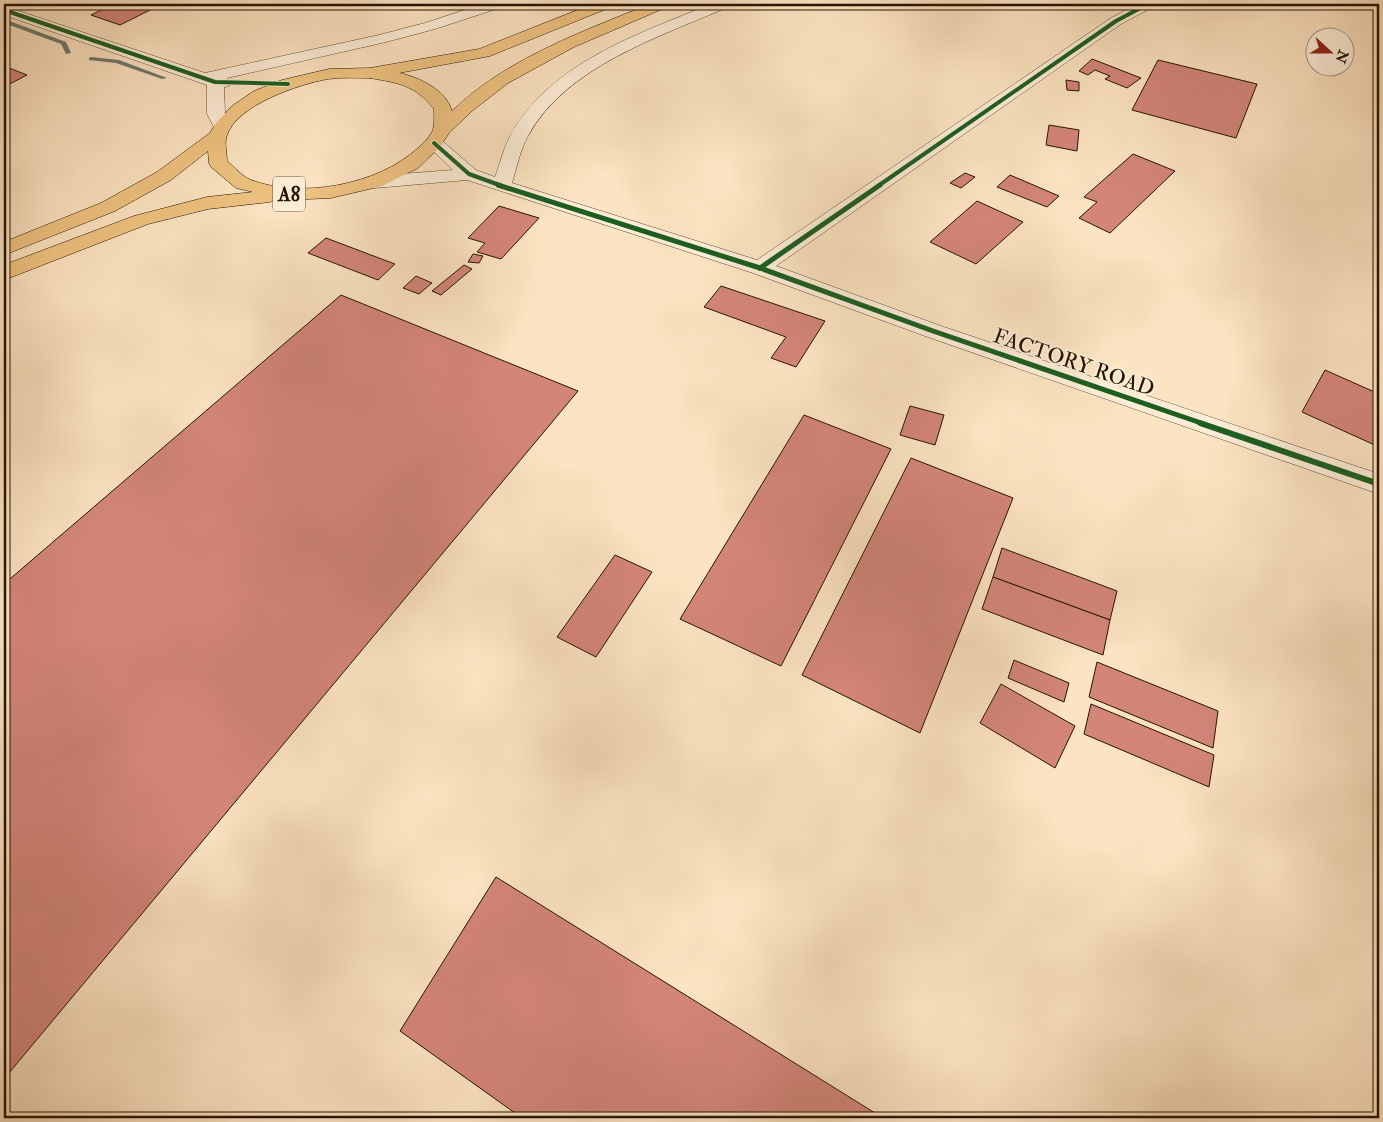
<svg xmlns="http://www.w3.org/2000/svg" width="1383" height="1122" viewBox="0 0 1383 1122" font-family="'IM FELL Double Pica',serif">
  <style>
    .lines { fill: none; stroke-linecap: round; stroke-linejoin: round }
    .stream { fill: #6f796e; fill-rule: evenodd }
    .building { fill: #d3857a; stroke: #261400 }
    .minor-casing { stroke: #5c4830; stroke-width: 1 }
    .highway-casing { stroke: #261400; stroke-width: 1 }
    .minor { fill: #fdedd7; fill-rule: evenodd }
    .highway { fill: #eec280; fill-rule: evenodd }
    .cycleway-far2-casing { stroke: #fdedd7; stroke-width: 5.5 }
    .cycleway-far1-casing { stroke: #fdedd7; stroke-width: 8 }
    .cycleway-casing { stroke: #fdedd7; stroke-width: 9 }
    .cycleway-far2 { stroke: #1b5e20; stroke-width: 4 }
    .cycleway-far1 { stroke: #1b5e20; stroke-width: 5 }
    .cycleway { stroke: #1b5e20; stroke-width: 6 }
    .labels { text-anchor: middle; stroke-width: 4; stroke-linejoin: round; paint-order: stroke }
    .shield { fill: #fdedd7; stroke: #665540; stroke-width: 1 }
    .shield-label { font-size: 20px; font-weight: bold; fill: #261400 }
    .street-label { font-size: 21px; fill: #261400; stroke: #fdedd7 }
  </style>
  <rect width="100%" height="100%" fill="#fce3c1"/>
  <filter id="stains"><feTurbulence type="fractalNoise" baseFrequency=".004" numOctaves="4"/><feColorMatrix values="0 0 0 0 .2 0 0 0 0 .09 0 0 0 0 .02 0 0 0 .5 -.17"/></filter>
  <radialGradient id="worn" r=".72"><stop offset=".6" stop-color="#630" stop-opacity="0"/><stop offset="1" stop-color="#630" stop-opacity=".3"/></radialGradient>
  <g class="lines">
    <!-- stream -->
    <g class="stream">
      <polygon points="4,19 66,42 71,53 66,54 61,44 4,23"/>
      <polygon points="91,57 119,60 167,78 162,79 116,63 89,60 89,58"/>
    </g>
  </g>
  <!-- building -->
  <g class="building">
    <polygon points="113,4 162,4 120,25 91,15"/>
    <polygon points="1092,59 1141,78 1127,88 1105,79 1110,76 1095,70 1088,75 1079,71"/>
    <polygon points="1158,60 1257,84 1236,138 1132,110"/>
    <polygon points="4,66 27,75 4,87"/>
    <polygon points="1066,80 1079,82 1079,91 1067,90"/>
    <polygon points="1049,125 1079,130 1077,151 1046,145"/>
    <polygon points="1133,154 1175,171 1110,233 1079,218 1097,202 1084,197"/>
    <polygon points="965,173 975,177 961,188 950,183"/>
    <polygon points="1010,175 1059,196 1047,207 997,187"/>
    <polygon points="977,201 1023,222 976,264 930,242"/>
    <polygon points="499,206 539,218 501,259 477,252 485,243 468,238"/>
    <polygon points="326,238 395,264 378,280 308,253"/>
    <polygon points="473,254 483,256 479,263 468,262"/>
    <polygon points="464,265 472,269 441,295 432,291"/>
    <polygon points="416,276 432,283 419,294 403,288"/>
    <polygon points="721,286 825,321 796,367 771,358 786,337 704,307"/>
    <polygon points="341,295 578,391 4,1079 4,584"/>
    <polygon points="1325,370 1379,394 1379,447 1302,412"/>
    <polygon points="910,406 944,415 935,445 900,435"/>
    <polygon points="804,415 891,449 781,666 680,619"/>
    <polygon points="911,458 1013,498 920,733 802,675"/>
    <polygon points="1002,548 1117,591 1110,620 993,577"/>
    <polygon points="615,555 652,572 596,657 557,637"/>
    <polygon points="993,577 1110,620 1103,655 982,609"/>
    <polygon points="1014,660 1069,683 1064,702 1008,678"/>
    <polygon points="1097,662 1218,711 1213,748 1089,697"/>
    <polygon points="1001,684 1075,726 1055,768 980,723"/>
    <polygon points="1091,704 1214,755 1209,787 1084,734"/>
    <polygon points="496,877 883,1118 522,1118 400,1031"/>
  </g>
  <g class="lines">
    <!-- minor casing -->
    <g class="minor-casing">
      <g id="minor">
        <polygon points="483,4 504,4 502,7 435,29 386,42 227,78 231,82 229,86 224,87 225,114 231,127 228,131 222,132 216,131 207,114 207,85 4,15 4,6 205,73 379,35 425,23"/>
        <path d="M 711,4 L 730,4 L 728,7 C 660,37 566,66 528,136 C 520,150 517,167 512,183 L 757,260 L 1111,18 L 1137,4 L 1155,4 L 1153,7 L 1121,24 L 776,266 L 941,326 L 1379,474 L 1379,494 L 925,336 L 753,273 L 467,180 L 375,188 L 368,186 L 366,182 L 368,178 L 375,176 L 453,170 L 425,143 L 428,139 L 434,138 L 440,139 L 476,170 L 495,177 C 500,164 503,150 509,138 C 548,63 639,34 711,4 Z"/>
      </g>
    </g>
    <!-- highway casing -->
    <g class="highway-casing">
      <path id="highway" d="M 593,4 L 613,4 L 611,7 L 490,56 L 399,73 C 419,77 446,90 452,111 C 506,59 581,32 650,4 L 669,4 L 667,7 L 574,47 L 508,83 L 472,111 L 449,133 L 440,147 L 418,168 L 382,186 L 331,198 L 286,200 L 278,198 L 270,202 L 208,209 L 148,224 L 4,280 L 4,265 L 134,216 L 207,197 L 253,192 L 236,188 L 211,167 L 209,163 L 208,151 L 171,180 L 115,211 L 4,255 L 4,242 L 101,203 L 157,172 L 210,133 L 216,123 L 232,106 L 254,91 L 282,80 L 329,69 L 370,68 L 479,49 ZM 370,78 C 399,83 415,85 434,109 C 434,116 435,126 432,132 C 428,139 423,144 417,149 C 377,185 301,199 251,180 C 243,177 234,167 227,161 C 227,153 224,142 227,135 C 237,105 299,84 328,79 C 341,77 356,78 370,78 Z"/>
    </g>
    <!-- minor -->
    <use href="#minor" class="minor"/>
    <!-- highway -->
    <use href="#highway" class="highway"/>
    <!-- cycleway-far2 casing -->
    <g class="cycleway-far2-casing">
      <g id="cycleway-far2">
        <polyline points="4,10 215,82 288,84"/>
        <polyline points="434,143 469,174 502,186"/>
        <polyline points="878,186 1116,21 1148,4"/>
      </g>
    </g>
    <!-- cycleway-far1 casing -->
    <g class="cycleway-far1-casing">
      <g id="cycleway-far1">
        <polyline points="498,185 760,268 933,331 1204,424"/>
        <polyline points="760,268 880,185"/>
      </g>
    </g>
    <!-- cycleway casing -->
    <g class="cycleway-casing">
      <polyline id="cycleway" points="1200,423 1379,484"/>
    </g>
    <!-- cycleway-far2 -->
    <use href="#cycleway-far2" class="cycleway-far2"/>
    <!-- cycleway-far1 -->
    <use href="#cycleway-far1" class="cycleway-far1"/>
    <!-- cycleway -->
    <use href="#cycleway" class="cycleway"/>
  </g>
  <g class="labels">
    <!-- shield labels -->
    <rect class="shield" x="273" y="176.5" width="32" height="35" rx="4"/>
    <g class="shield-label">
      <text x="289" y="201">A8</text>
    </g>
    <!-- street labels -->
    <g class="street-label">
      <text transform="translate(1074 362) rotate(19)" y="7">FACTORY ROAD</text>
    </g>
  </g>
  <!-- margin -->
  <rect width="1383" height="1122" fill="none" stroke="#fce3c1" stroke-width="20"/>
  <rect x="5" y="5" width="1373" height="1112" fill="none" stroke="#261400" stroke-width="2.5"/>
  <rect x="10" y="10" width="1363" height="1102" fill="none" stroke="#261400"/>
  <!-- north arrow -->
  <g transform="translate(1330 52) rotate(111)"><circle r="24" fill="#fdedd7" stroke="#a79681"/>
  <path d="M0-4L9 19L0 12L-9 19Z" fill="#8f2418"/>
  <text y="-8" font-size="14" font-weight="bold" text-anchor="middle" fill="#261400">N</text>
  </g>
  <rect width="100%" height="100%" filter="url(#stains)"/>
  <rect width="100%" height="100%" fill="url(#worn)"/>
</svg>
